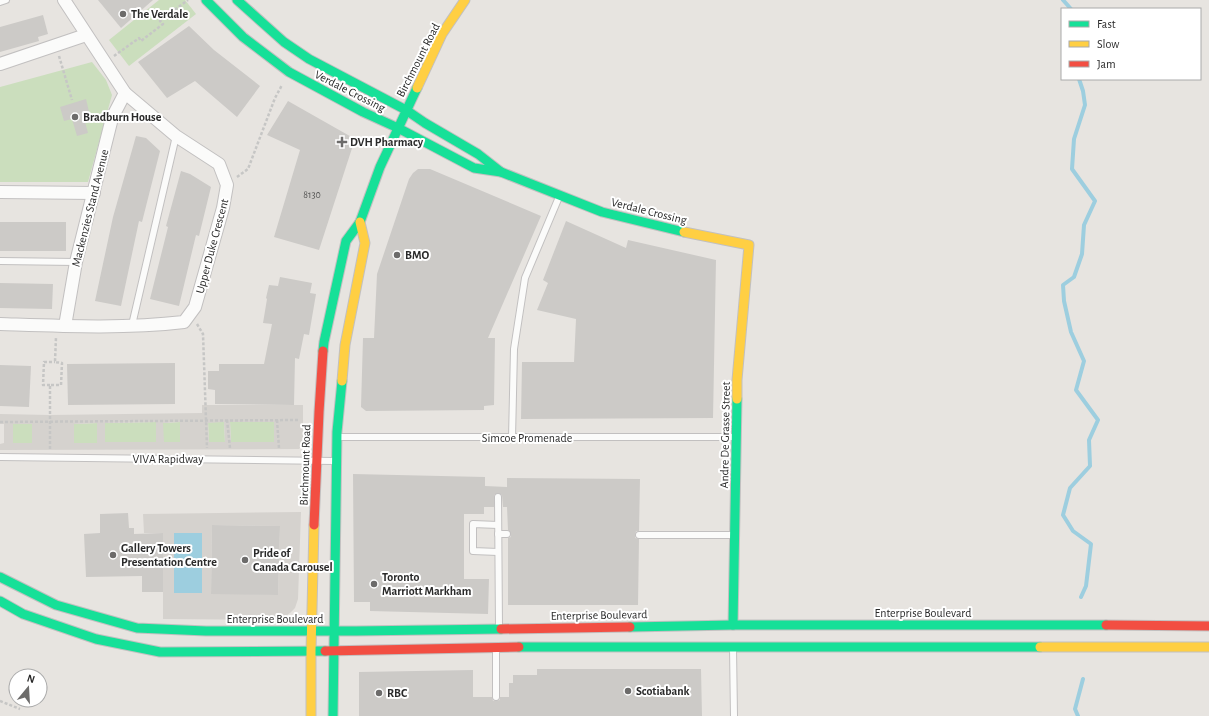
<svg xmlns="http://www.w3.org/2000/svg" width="1209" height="716" viewBox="0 0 1209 716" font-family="'Alegreya Sans',sans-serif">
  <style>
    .green { fill: #cbdebd }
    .plaza { fill: #d5d2ce; fill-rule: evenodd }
    .water { fill: #9dcedf }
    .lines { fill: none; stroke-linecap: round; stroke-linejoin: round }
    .stream { stroke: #9dcedf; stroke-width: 4 }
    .building { fill: #cccac7 }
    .lane-casing { stroke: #c2c0c0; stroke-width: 8 }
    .street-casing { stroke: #c2c0c0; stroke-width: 14 }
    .fast-casing { stroke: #c2c0c0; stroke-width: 11 }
    .slow-casing { stroke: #c2c0c0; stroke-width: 11 }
    .jam-casing { stroke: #c2c0c0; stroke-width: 11 }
    .path { stroke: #c6c6c5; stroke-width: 2.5; stroke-dasharray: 3 2; stroke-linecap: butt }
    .lane { stroke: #fbfbfa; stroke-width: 6 }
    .street { stroke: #fbfbfa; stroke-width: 12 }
    .fast { stroke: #16e098; stroke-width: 9 }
    .slow { stroke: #ffcf43; stroke-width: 9 }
    .jam { stroke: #f24e42; stroke-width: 9 }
    .poi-dot { fill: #6c6b6a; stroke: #fff; stroke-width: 1.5 }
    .labels { text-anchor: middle; stroke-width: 4; stroke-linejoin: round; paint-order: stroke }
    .number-label { font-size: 10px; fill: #545453 }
    .poi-label { font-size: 12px; font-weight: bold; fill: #2a2a2a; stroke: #fff; text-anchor: start }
    .street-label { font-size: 12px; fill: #2a2a2a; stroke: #fff }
  </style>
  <rect width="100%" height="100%" fill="#e7e4e0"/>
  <!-- green -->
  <g class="green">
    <polygon points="159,0 185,0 196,14 129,66 109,40"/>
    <polygon points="92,62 106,80 112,95 88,182 0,182 0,87"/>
    <polygon points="156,422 156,442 105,442 105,423"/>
    <polygon points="180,422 180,442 163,442 163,423"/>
    <polygon points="208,422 224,422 225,442 209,442"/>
    <polygon points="230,422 274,422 274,442 231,442"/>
    <polygon points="97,423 97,443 74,443 74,424"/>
    <rect x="13" y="424" width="19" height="19"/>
  </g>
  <!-- plaza -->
  <g class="plaza">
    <path d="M 202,405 L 303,405 L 303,445 L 299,449 L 0,450 L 0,444 L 4,443 L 4,424 L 0,424 L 0,414 L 50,415 L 202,413 ZM 156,422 L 156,442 L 105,442 L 105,423 ZM 180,422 L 180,442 L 164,442 L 163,423 ZM 224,422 L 225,442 L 209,442 L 208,423 ZM 230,422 L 274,422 L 274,442 L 231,442 ZM 97,423 L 97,443 L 74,443 L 74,424 ZM 13,424 L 32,424 L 32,443 L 13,443 Z"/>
    <path d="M 301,512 L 298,599 L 295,608 L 290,613 L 283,618 L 270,620 L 163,619 L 163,533 L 144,533 L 143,514 ZM 212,525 L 280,526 L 278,595 L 211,593 Z"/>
  </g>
  <!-- water -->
  <rect class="water" x="174" y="533" width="28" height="60"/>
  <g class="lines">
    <!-- stream -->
    <g class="stream">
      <polyline points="1063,0 1071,9"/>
      <polyline points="1079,79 1083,91 1085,105 1074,139 1072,169 1095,201 1084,225 1082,254 1074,277 1063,285 1064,301 1071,332 1084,361 1076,390 1098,420 1089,440 1090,466 1070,488 1063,515 1073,531 1091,544 1086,586 1081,597"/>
      <polyline points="1078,716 1075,709 1083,679"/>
    </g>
  </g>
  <!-- building -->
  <g class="building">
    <polygon points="98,0 153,0 121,28"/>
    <polygon points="43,15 48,34 38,37 39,41 0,52 0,27"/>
    <polygon points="189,26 214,50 260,86 237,117 195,81 167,98 138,62"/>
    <polygon points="86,99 90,116 84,118 88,133 77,136 72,119 64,121 60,107"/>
    <polygon points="288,101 355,139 319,250 274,237 300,150 267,135"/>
    <polygon points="136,136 146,138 160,151 142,222 139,221 121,306 95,301 113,217"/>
    <polygon points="418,169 430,169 541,216 488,338 495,338 494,405 484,406 484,410 366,411 361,407 363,338 374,338 377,274 409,179 413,173"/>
    <polygon points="181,171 190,174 211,187 199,236 196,235 179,306 150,299 168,227 166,226"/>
    <polygon points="566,221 626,248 628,240 716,260 713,418 521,419 522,362 574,362 576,319 537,310 548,283 543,280"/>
    <rect x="0" y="222" width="66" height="29"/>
    <polygon points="280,277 312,283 310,293 316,294 309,335 304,334 299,359 295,358 294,405 215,404 215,390 208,389 208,371 219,371 219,364 264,364 272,324 263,323 267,299 266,298 269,285 278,286"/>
    <polygon points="0,283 53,284 52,309 0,308"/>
    <polygon points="175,363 175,404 68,405 67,364"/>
    <polygon points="0,365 31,366 29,407 0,406"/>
    <polygon points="353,474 485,477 485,486 507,487 507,478 640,479 639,531 636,531 635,535 635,538 639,539 638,605 508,605 508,538 511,537 511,534 508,530 507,507 503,507 502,495 498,493 494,495 494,507 484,507 484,514 464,514 464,579 489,579 488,614 370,611 370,602 354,602"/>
    <polygon points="128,513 129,528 134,528 134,534 163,533 163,592 142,592 142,576 86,577 84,534 100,533 100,514"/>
    <polygon points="212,525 280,526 278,595 211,594"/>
    <polygon points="537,669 701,669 702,716 359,716 359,672 473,670 473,697 492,697 493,701 496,701 500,700 500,697 509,697 509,683 513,683 513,675 537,675"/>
  </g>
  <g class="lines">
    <!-- lane casing -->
    <g class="lane-casing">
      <g id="lane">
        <polyline points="0,2 6,0"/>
        <polyline points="0,261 76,262"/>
        <polyline points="132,325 176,136"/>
        <polyline points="338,437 735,437"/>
        <polyline points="512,438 514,349 525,278 559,197"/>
        <polyline points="0,457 334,461"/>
        <polyline points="498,497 499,627"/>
        <polyline points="498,525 473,524 473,551 498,552"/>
        <polyline points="498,534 507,534"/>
        <polyline points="639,535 733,535"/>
        <polyline points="733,648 734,716"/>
        <polyline points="496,697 496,649"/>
      </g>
    </g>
    <!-- street casing -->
    <g class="street-casing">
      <g id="street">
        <polyline points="0,64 86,35"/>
        <polyline points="0,192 94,193"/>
        <path d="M 0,324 C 61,326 123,329 184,322 L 195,307 L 223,208 L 227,185 L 219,164 L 176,136 L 125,93 L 64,0"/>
        <polyline points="65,326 76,262 112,118 125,93"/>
      </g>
    </g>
    <!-- fast casing -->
    <g class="fast-casing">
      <g id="fast">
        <polyline points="206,0 243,37 289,72 363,112 398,128 474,168 501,172 602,212 684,232"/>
        <polyline points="237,0 284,42 309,59 406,110 425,123 478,154 501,172"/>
        <polyline points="323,351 324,342 346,241 360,222 380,167 417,88"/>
        <polyline points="0,577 56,605 137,628 206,631 356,631 501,629"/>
        <polyline points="0,601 23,614 96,639 160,652 325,651"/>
        <polyline points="733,625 737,399"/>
        <polyline points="630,627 733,625 1106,625"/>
        <polyline points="519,647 1040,647"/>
        <polyline points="333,716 337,432 342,381"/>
      </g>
    </g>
    <!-- slow casing -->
    <g class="slow-casing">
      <g id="slow">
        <polyline points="417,88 442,34 465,0"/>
        <polyline points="684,232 749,245 737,380 737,399"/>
        <polyline points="342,381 345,345 365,243 360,222"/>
        <polyline points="1040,647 1209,647"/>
        <polyline points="311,716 311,651 314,525"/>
      </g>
    </g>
    <!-- jam casing -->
    <g class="jam-casing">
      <g id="jam">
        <polyline points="314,525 319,412 323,351"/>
        <polyline points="1106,625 1209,626"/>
        <polyline points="501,629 630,627"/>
        <polyline points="325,651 519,647"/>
      </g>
    </g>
    <!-- path -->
    <g class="path">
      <polyline points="59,56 72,100"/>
      <polyline points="114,56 139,38 141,41 163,24 160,21 188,0"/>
      <polyline points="237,177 248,169 275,98 282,85"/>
      <polyline points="197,324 203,334 207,448"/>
      <polyline points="50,385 43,385 44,362 55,362"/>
      <polyline points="227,420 230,448"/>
      <polyline points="277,420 279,448"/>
      <polyline points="0,422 299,420"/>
      <polyline points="50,449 50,385 61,385 62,363 55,362 56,337"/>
      <polyline points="0,701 20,709"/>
    </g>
    <!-- lane -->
    <use href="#lane" class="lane"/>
    <!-- street -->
    <use href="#street" class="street"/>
    <!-- fast -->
    <use href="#fast" class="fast"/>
    <!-- slow -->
    <use href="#slow" class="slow"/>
    <!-- jam -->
    <use href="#jam" class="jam"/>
  </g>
  <!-- markers -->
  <g class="poi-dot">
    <circle cx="123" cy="14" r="4"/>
    <circle cx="75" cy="117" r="4"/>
    <path d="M340 136h4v4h4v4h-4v4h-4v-4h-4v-4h4z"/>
    <circle cx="397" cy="255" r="4"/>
    <circle cx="113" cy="555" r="4"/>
    <circle cx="245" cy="560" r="4"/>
    <circle cx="374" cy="584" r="4"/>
    <circle cx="628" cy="691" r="4"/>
    <circle cx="379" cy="693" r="4"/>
  </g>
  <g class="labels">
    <!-- number labels -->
    <g class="number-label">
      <text x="312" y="198">8130</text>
    </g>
    <!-- poi labels -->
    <g class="poi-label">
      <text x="131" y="18">The Verdale</text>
      <text x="83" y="121">Bradburn House</text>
      <text x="350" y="146">DVH Pharmacy</text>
      <text x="405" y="259">BMO</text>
      <text x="121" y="552">Gallery Towers<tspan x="121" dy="14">Presentation Centre</tspan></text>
      <text x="253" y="557">Pride of<tspan x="253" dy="14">Canada Carousel</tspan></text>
      <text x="382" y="581">Toronto<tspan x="382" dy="14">Marriott Markham</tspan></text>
      <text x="636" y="695">Scotiabank</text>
      <text x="387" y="697">RBC</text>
    </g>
    <!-- street labels -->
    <g class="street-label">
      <text transform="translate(418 60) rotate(-63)" y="4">Birchmount Road</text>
      <text transform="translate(350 91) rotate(27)" y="4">Verdale Crossing</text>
      <text transform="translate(90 208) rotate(-76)" y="4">Mackenzies Stand Avenue</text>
      <text transform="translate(649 211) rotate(14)" y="4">Verdale Crossing</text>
      <text transform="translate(212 246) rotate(-75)" y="4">Upper Duke Crescent</text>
      <text transform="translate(725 435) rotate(-89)" y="4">Andre De Grasse Street</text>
      <text x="527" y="442">Simcoe Promenade</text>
      <text x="168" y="463">VIVA Rapidway</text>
      <text transform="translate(305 465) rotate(-88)" y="4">Birchmount Road</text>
      <text x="923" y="617">Enterprise Boulevard</text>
      <text transform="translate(599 615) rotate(-1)" y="4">Enterprise Boulevard</text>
      <text x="275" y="623">Enterprise Boulevard</text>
    </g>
  </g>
  <!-- legend -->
  <rect x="1061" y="8" width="140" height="72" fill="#ffffff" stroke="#aaaaaa"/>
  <rect x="1069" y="21" width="20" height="6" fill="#16e098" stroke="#aaaaaa"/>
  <text x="1097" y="28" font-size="12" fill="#2a2a2a">Fast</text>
  <rect x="1069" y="41" width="20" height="6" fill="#ffcf43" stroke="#aaaaaa"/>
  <text x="1097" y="48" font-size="12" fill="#2a2a2a">Slow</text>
  <rect x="1069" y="61" width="20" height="6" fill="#f24e42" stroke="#aaaaaa"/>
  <text x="1097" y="68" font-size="12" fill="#2a2a2a">Jam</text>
  <!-- north arrow -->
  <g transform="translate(28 688) rotate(18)"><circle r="19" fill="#ffffff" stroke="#aaaaaa"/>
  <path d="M0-3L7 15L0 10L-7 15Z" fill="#6c6b6a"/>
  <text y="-6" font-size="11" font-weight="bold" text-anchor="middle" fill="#2a2a2a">N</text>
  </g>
</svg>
